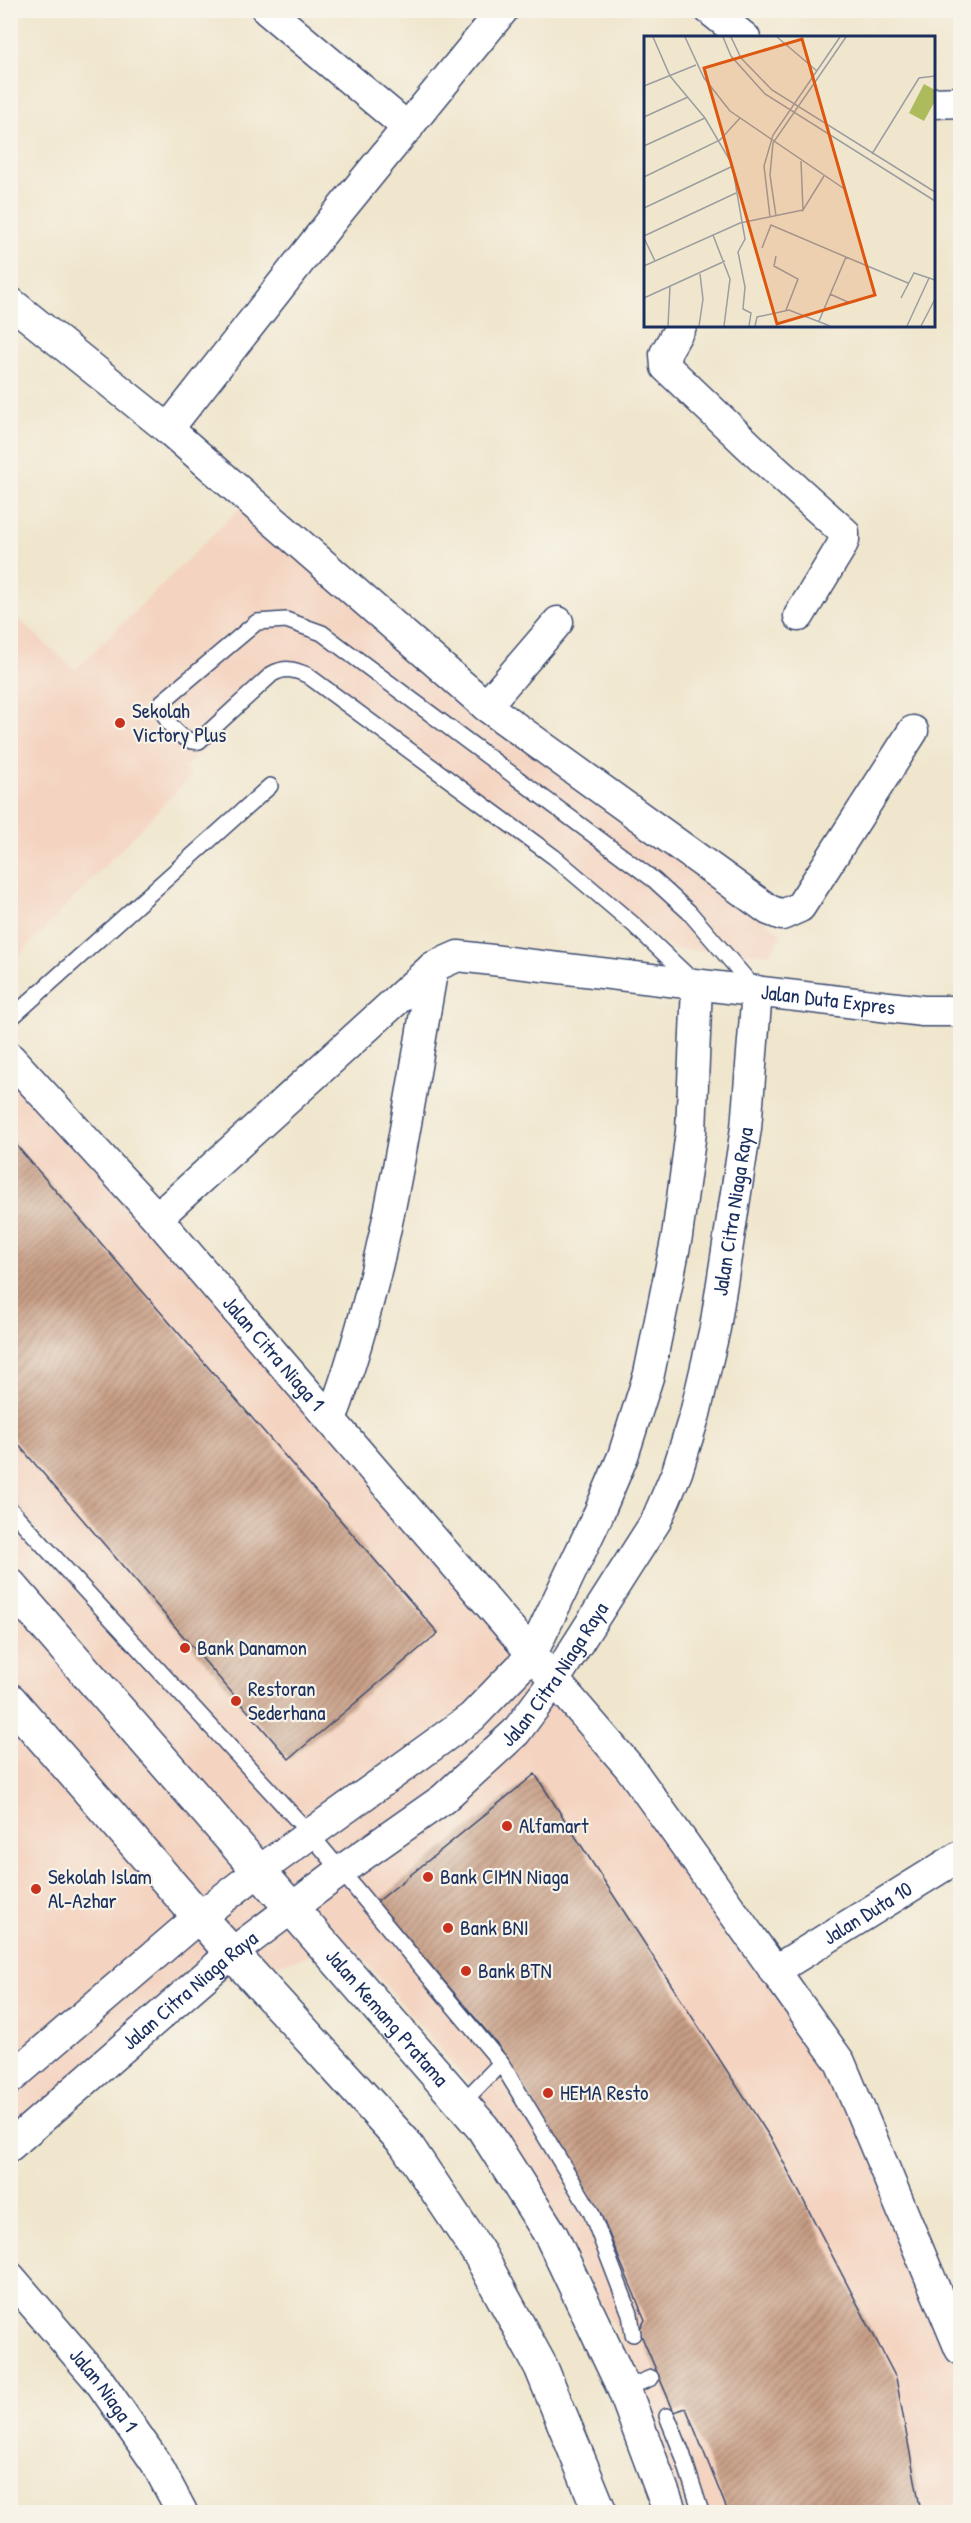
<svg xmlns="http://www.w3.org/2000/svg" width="971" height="2523" viewBox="0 0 971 2523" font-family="'Patrick Hand',sans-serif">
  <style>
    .built { fill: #f4d3c0 }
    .building { fill: url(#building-hatch) }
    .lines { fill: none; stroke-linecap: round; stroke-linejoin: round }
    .service-casing { stroke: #3b4a6f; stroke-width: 18 }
    .minor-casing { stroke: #3b4a6f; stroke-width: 33 }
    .tertiary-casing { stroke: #3b4a6f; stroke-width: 36 }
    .service { stroke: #fff; stroke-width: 15 }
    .minor { stroke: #fff; stroke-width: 30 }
    .tertiary { stroke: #fff; stroke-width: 33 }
    .poi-dot { fill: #c8321e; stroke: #f7f3e8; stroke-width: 2 }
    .labels { text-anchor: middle; stroke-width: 4.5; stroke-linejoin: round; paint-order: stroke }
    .poi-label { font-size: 21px; fill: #1b2f5e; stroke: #f7f3e8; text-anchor: start }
    .street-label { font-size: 21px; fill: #1b2f5e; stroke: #f7f3e8 }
    .inset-road { fill: none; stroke: #9b9da1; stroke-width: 1.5 }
    .view { fill: #de5710; fill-opacity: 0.15; stroke: #de5710; stroke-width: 3 }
    .inset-edge { fill: none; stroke: #1b2f5e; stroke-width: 3 }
  </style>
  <defs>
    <pattern id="building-hatch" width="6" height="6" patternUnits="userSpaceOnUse" patternTransform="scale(1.5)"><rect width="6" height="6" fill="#c79d84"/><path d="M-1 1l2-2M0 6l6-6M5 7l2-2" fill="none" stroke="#a1806f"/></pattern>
  </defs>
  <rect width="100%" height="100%" fill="#f7f3e8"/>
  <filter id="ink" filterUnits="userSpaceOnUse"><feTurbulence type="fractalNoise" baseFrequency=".0167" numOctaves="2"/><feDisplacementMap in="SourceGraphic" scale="12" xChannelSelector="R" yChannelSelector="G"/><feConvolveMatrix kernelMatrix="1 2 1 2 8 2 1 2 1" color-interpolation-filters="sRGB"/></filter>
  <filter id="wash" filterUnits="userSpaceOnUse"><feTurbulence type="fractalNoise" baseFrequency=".008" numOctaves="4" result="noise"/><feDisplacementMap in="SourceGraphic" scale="24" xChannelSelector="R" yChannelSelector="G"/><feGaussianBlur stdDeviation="1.35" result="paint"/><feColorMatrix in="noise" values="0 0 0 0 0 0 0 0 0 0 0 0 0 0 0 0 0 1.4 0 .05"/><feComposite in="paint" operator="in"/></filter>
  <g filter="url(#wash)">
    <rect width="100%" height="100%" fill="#f0e6cd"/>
    <!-- built -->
    <g class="built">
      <polygon points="240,508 782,934 771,954 671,949 288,665 184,769 191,776 11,964 11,612 75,670"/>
      <polygon points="10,1069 634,1768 841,2054 960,2335 960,2512 686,2512 619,2335 493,2112 351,1944 190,1989 11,2156"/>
    </g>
    <g id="blocks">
      <!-- building -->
      <g class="building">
        <polygon points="10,1138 438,1633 289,1759 10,1435"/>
        <polygon points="535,1774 773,2142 896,2378 921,2512 728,2512 686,2408 674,2412 639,2330 645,2320 601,2215 499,2046 377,1902"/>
      </g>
    </g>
  </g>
  <g filter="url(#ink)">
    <use href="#blocks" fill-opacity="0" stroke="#3b4a6f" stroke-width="1.5"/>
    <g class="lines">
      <!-- service casing -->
      <g class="service-casing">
        <g id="service">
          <path d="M 692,980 L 634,925 L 554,857 L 307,675 C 293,669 285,667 272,674 L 199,741 C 183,745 160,718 162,702 L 257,622 L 286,620 L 322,633 L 654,880 L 689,912 L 755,989"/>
          <polyline points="10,1019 270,786"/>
          <polyline points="10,1509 311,1835 501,2063 591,2212 630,2314 633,2334"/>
          <polyline points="461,2104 501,2063"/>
          <polyline points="624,2389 651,2378"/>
          <polyline points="667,2416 682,2453 701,2512"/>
        </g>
      </g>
      <!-- minor casing -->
      <g class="minor-casing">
        <g id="minor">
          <polyline points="267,10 408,128"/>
          <polyline points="710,10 745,38"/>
          <polyline points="934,103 960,102"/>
          <polyline points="10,302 168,429 337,214 503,10"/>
          <polyline points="681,326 665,354 666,367 764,460 844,532 844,540 841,547 799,616"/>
          <polyline points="168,429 486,706 769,910 782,915 800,907 913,731"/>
          <polyline points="486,706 558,622"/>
          <path id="s1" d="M 433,967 L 458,956 L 923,1011 L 960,1011"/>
          <path id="s2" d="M 10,1058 L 157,1218 L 630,1768 L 840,2062 L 960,2349"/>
          <path d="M 157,1218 L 433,967 C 406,1120 386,1274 331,1420"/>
          <path id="s3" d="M 774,1971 L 960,1856"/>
          <polyline points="10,2079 199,1917 259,1871 472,1717 531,1656 598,1515 623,1456 649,1374 677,1236 691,1132 697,985"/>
          <path id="s4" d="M 10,2146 L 232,1953 L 342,1870 L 443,1799 L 516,1732 L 554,1681 L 656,1521 L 677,1472 L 695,1414 L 715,1328 L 746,1128 L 757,991"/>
          <path id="s5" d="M 10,2277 L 100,2382 L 156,2463 L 182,2512"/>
        </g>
      </g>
      <!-- tertiary casing -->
      <g class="tertiary-casing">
        <g id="tertiary">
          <path id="s6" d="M 10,1585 L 483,2128 L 552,2237 L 624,2389 L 670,2512"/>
          <polyline points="10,1700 199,1917 405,2143 480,2255 541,2367 600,2512"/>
        </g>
      </g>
      <!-- service -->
      <use href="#service" class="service"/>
      <!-- minor -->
      <use href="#minor" class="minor"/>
      <!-- tertiary -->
      <use href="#tertiary" class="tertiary"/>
    </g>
  </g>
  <!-- markers -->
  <g class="poi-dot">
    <circle cx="120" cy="723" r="6"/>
    <circle cx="185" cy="1648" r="6"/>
    <circle cx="236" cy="1701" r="6"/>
    <circle cx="507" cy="1826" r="6"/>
    <circle cx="428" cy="1877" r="6"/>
    <circle cx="36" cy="1889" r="6"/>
    <circle cx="448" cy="1928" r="6"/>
    <circle cx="466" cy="1971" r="6"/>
    <circle cx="548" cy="2093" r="6"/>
  </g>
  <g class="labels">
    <!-- poi labels -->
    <g class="poi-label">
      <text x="132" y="718">Sekolah<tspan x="132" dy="24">Victory Plus</tspan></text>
      <text x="197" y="1655">Bank Danamon</text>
      <text x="248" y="1696">Restoran<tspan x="248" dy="24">Sederhana</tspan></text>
      <text x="519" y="1833">Alfamart</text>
      <text x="48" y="1884">Sekolah Islam<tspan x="48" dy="24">Al-Azhar</tspan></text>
      <text x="440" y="1884">Bank CIMN Niaga</text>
      <text x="460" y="1935">Bank BNI</text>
      <text x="478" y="1978">Bank BTN</text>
      <text x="560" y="2100">HEMA Resto</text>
    </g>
    <!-- street labels -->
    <g class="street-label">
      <text dy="7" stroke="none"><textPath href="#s1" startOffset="400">Jalan Duta Expres</textPath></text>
      <text dy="7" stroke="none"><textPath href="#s4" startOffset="1228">Jalan Citra Niaga Raya</textPath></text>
      <text dy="7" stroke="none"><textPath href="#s2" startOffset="396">Jalan Citra Niaga 1</textPath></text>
      <text dy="7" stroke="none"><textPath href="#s4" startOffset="724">Jalan Citra Niaga Raya</textPath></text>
      <text dy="7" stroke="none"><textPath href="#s3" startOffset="110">Jalan Duta 10</textPath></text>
      <text dy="7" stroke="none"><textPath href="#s4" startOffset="238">Jalan Citra Niaga Raya</textPath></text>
      <text dy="7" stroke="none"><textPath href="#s6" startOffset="574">Jalan Kemang Pratama</textPath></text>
      <text dy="7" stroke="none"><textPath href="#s5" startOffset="147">Jalan Niaga 1</textPath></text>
    </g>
  </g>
  <!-- overview -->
  <g transform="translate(644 36)">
    <rect width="291" height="291" fill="#f0e6cd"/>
    <path d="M 280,48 L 291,54 L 291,65 L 280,85 L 265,77 Z" fill="#adbb5d"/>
    <path class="inset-road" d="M 9,1 L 26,40 L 61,82 L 88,128 L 101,203 L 94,216 L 101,251 L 99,273 L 107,277 L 105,290M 41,1 L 60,42 L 86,75 L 202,154M 79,1 L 87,20 L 121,58 L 291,165M 87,1 L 97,22 L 128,54 L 291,156M 133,1 L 173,35M 0,50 L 52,29M 0,81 L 44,61M 0,110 L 61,82M 228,118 L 275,42 L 291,40M 157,125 L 159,174 L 180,140M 0,141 L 76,104 L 96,82M 0,172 L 89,130M 132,180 L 126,139 L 129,107 L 202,1M 126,181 L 120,130 L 129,99 L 196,1M 69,199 L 86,243 L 80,290M 0,200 L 92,157M 0,202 L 11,225M 118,212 L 127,189 L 202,221M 132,220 L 130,230 L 154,243 L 142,274M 0,230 L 96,187 L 159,174M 186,258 L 206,267M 0,262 L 81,225M 257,262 L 270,237 L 291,244M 175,285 L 202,221 L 264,247M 24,290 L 26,250M 55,290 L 59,263 L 56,238M 111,290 L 113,281 L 145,274 L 186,290M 263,290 L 285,242M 277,290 L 291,263"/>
    <path class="view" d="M 158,3 L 231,259 L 133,288 L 60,32 Z"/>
    <rect width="291" height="291" class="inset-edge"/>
  </g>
  <!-- margin -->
  <rect width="971" height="2523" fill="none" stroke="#f7f3e8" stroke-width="36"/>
</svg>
